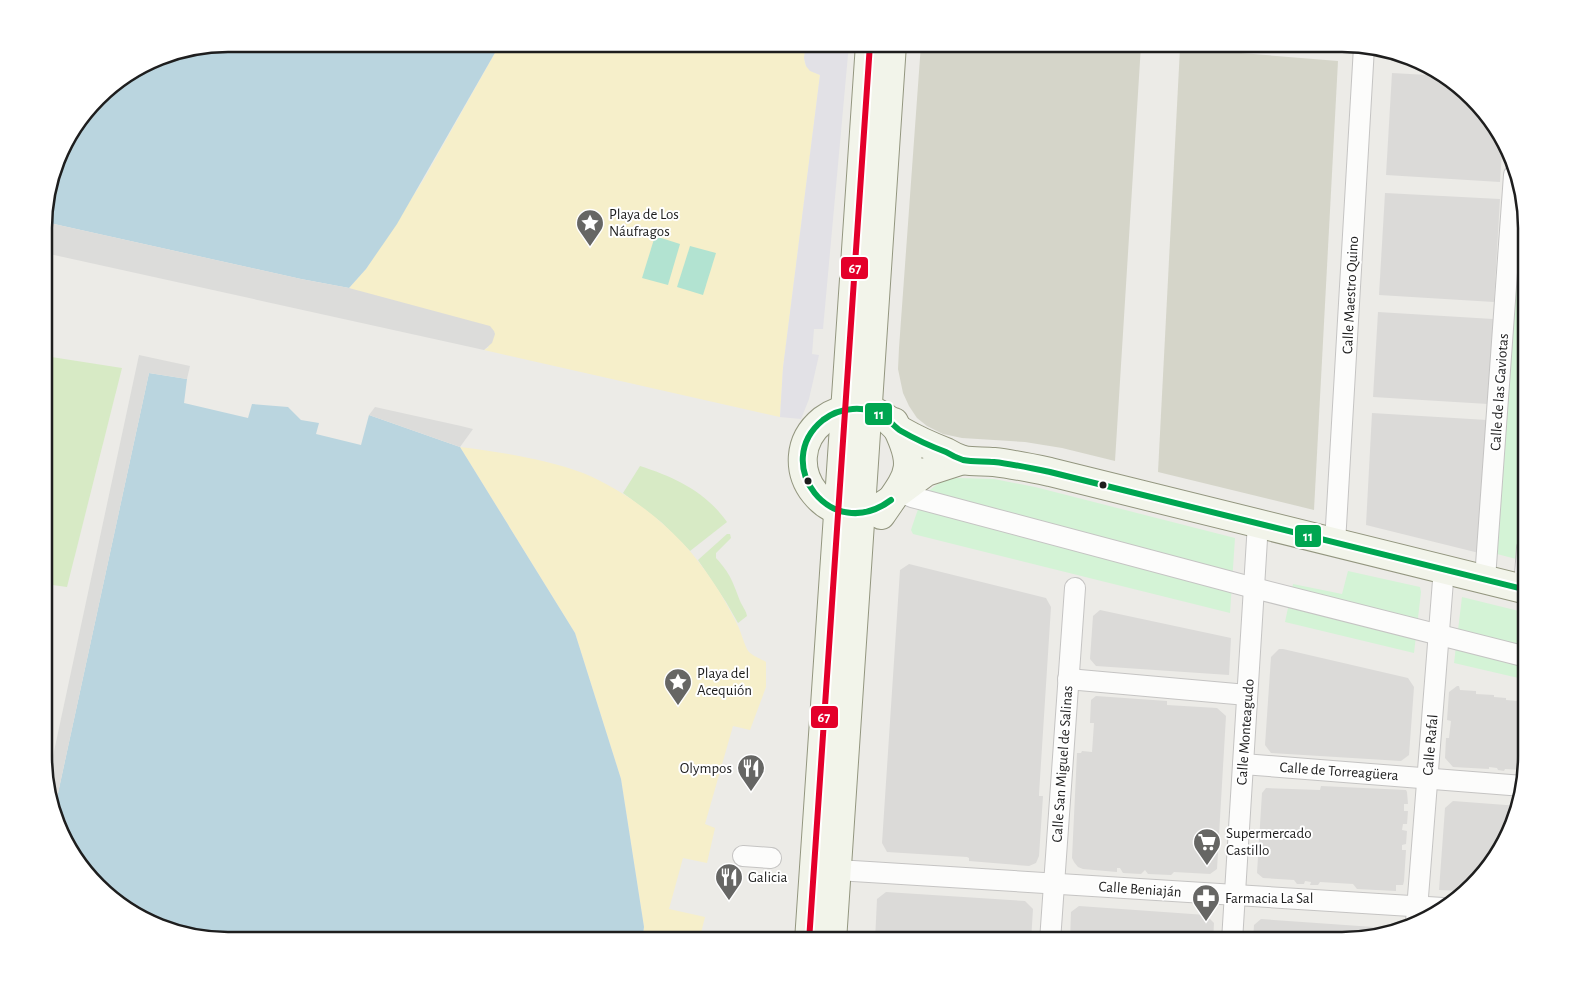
<svg xmlns="http://www.w3.org/2000/svg" width="1571" height="985" viewBox="0 0 1571 985" font-family="'Alegreya Sans',sans-serif">
  <style>
    .residential { fill: #dbdad8 }
    .construction { fill: #d5d5c9 }
    .grass { fill: #d7eac5 }
    .sand { fill: #f6efca }
    .park { fill: #d4f3d6 }
    .pitch { fill: #b2e3d1 }
    .plaza { fill: #e2e1e6 }
    .water { fill: #bad5df }
    .pier { fill: #dcdcda }
    .lines { fill: none; stroke-linecap: round; stroke-linejoin: round }
    .street-casing { stroke: #c5c4c3; stroke-width: 22 }
    .secondary-casing { stroke: #93967f; stroke-width: 30 }
    .street { stroke: #fcfcfb; stroke-width: 20 }
    .secondary { stroke: #f2f4ea; stroke-width: 28 }
    .bus-1-casing { stroke: #fff; stroke-width: 10 }
    .bus-2-casing { stroke: #fff; stroke-width: 10 }
    .bus-1 { stroke: #00a651; stroke-width: 6 }
    .bus-2 { stroke: #e4002b; stroke-width: 6 }
    .bus-dot { fill: #1e1e1e; stroke: #fff; stroke-width: 2 }
    .labels { text-anchor: middle; stroke-width: 4; stroke-linejoin: round; paint-order: stroke }
    .poi-label { font-size: 15px; fill: #1e1e1e; stroke: #fff; text-anchor: start }
    .street-label { font-size: 15px; fill: #1e1e1e; stroke: #fff }
    .rim { fill: none; stroke: #1e1e1e; stroke-width: 2.5 }
    .line-badge { stroke: #fff; stroke-width: 2 }
    .badge-label { font-size: 14px; text-anchor: middle; font-weight: bold; fill: #fff }
  </style>
  <rect width="100%" height="100%" fill="#ecebe7"/>
  <!-- residential -->
  <g class="residential">
    <polygon points="1392,73 1446,76 1503,136 1500,182 1386,175"/>
    <polygon points="1385,193 1500,199 1494,302 1379,295"/>
    <polygon points="1378,312 1493,319 1488,404 1373,397"/>
    <polygon points="1372,413 1487,420 1479,553 1366,525"/>
    <polygon points="909,564 1046,598 1051,607 1039,794 1039,796 1043,796 1039,856 1036,863 1029,866 969,861 969,858 967,857 887,852 882,843 900,570"/>
    <polygon points="1100,610 1231,638 1229,675 1096,666 1090,659 1093,616"/>
    <polygon points="1279,649 1283,649 1408,678 1414,687 1409,755 1401,761 1271,753 1265,745 1271,657"/>
    <polygon points="1457,686 1459,686 1460,690 1476,691 1476,694 1494,695 1494,697 1506,698 1506,700 1518,701 1518,703 1527,704 1526,772 1522,772 1522,770 1505,769 1504,771 1498,770 1497,768 1489,767 1489,769 1453,767 1445,758 1446,738 1449,738 1451,721 1447,720 1449,692"/>
    <polygon points="1096,696 1167,701 1167,705 1217,708 1226,716 1217,869 1210,874 1174,872 1171,875 1148,874 1145,870 1141,874 1123,873 1120,868 1117,868 1117,872 1083,869 1078,867 1074,862 1072,858 1077,753 1081,753 1082,751 1092,752 1094,723 1090,723 1091,700"/>
    <polygon points="1321,786 1406,790 1407,792 1408,804 1404,804 1404,811 1408,811 1407,824 1403,824 1402,830 1407,831 1406,844 1402,845 1402,850 1406,850 1404,881 1403,885 1396,885 1396,891 1357,889 1353,884 1320,882 1318,885 1310,885 1311,882 1305,881 1304,884 1297,884 1294,880 1263,878 1257,873 1262,793 1266,788 1320,790"/>
    <polygon points="1453,801 1519,806 1518,816 1496,859 1462,891 1439,890 1445,808"/>
    <polygon points="886,892 1025,901 1033,909 1031,941 875,941 877,899"/>
    <polygon points="1079,906 1206,915 1214,923 1213,941 1070,941 1071,912"/>
    <polygon points="1261,919 1388,928 1391,930 1354,941 1253,941 1254,925"/>
  </g>
  <!-- construction -->
  <g class="construction">
    <polygon points="921,44 1116,44 1141,45 1115,461 1062,448 1025,442 962,438 943,434 927,426 917,418 909,406 903,393 898,369 899,348"/>
    <polygon points="1180,48 1338,61 1314,510 1158,472"/>
  </g>
  <!-- grass -->
  <g class="grass">
    <polygon points="45,356 122,368 67,587 45,584"/>
    <path d="M 640,466 C 674,477 705,491 727,522 L 690,551 L 661,522 L 623,493 Z"/>
    <path d="M 727,534 L 730,534 L 731,538 L 716,553 L 716,558 C 730,573 733,582 740,601 C 742,606 746,610 747,616 L 738,623 L 726,602 L 698,560 Z"/>
  </g>
  <!-- sand -->
  <g class="sand">
    <path d="M 500,44 L 806,44 C 804,64 801,66 820,75 L 783,368 L 780,417 L 484,350 L 489,347 L 349,288 L 366,269 L 424,179 Z"/>
    <path d="M 460,447 C 499,452 546,459 583,473 C 634,494 683,535 713,582 C 722,595 730,610 737,624 C 741,631 745,648 749,652 C 753,656 761,659 766,662 L 766,687 L 750,730 L 733,726 L 705,824 L 715,828 L 707,863 L 683,858 L 669,909 L 705,917 L 699,941 L 642,941 L 644,927 L 621,779 L 575,633 Z"/>
  </g>
  <!-- park -->
  <g class="park">
    <polygon points="1518,188 1527,217 1527,442 1520,560 1497,554"/>
    <path d="M 956,478 L 994,479 L 1035,487 L 1235,538 L 1230,613 L 913,534 L 911,530 C 920,503 924,484 956,478 Z"/>
    <polygon points="1348,571 1420,587 1421,592 1414,653 1285,622 1293,584 1342,594"/>
    <polygon points="1462,597 1527,613 1527,680 1454,663"/>
  </g>
  <!-- pitch -->
  <g class="pitch">
    <polygon points="655,236 680,244 668,285 642,278"/>
    <polygon points="690,246 716,253 703,295 677,287"/>
  </g>
  <!-- plaza -->
  <polygon class="plaza" points="806,44 849,44 823,329 814,329 812,354 819,355 809,399 801,419 780,417 783,368 820,75 810,71 806,66 804,58"/>
  <!-- water -->
  <g class="water">
    <polygon points="229,44 500,44 397,224 366,269 349,288 301,279 45,222 45,205 63,147 106,90 158,58"/>
    <polygon points="149,373 187,379 184,403 248,418 252,404 288,407 301,420 319,423 316,434 361,445 369,415 460,447 575,633 621,779 644,927 642,941 228,941 180,935 126,910 75,859 55,807"/>
  </g>
  <!-- pier -->
  <g class="pier">
    <polygon points="45,222 301,279 349,288 490,326 494,331 495,334 492,343 484,350 45,253"/>
    <polygon points="139,355 190,366 187,379 149,373 55,807 47,784"/>
    <polygon points="375,407 461,426 473,429 460,447 369,415"/>
  </g>
  <g class="lines">
    <!-- street casing -->
    <g class="street-casing">
      <g id="street">
        <polyline points="899,492 912,497 1254,588 1527,657"/>
        <polyline points="1335,543 1364,47"/>
        <polyline points="1485,579 1514,175"/>
        <polyline points="1524,589 1527,548"/>
        <polyline points="1068,679 1247,695"/>
        <polyline points="1243,764 1523,786"/>
        <polyline points="743,856 771,858"/>
        <polyline points="837,870 1443,908"/>
        <polyline points="1416,922 1444,568"/>
        <polyline points="1050,941 1075,588"/>
        <polyline points="1232,941 1258,523"/>
      </g>
    </g>
    <!-- secondary casing -->
    <g class="secondary-casing">
      <g id="secondary">
        <polyline points="899,492 926,472 963,460"/>
        <path d="M 891,500 C 831,545 770,463 823,420 C 840,407 865,405 883,416 C 890,420 894,427 901,431 C 915,439 930,446 946,452 C 951,455 957,458 963,460 C 973,462 984,461 994,462 C 1012,464 1031,468 1050,472 L 1527,590"/>
        <path d="M 881,515 C 908,475 919,470 894,422"/>
        <polyline points="809,941 870,44"/>
        <polyline points="832,941 892,44"/>
      </g>
    </g>
    <!-- street -->
    <use href="#street" class="street"/>
    <!-- secondary -->
    <use href="#secondary" class="secondary"/>
    <!-- bus-1 casing -->
    <g class="bus-1-casing">
      <path id="bus-1" d="M 891,500 C 831,545 770,463 823,420 C 840,407 865,405 883,416 C 890,420 894,427 901,431 C 915,439 930,446 946,452 C 951,455 957,458 963,460 C 973,462 984,461 994,462 C 1012,464 1031,468 1050,472 L 1527,590"/>
    </g>
    <!-- bus-2 casing -->
    <g class="bus-2-casing">
      <polyline id="bus-2" points="809,941 870,44"/>
    </g>
    <!-- bus-1 -->
    <use href="#bus-1" class="bus-1"/>
    <!-- bus-2 -->
    <use href="#bus-2" class="bus-2"/>
  </g>
  <!-- icons -->
  <defs>
    <g id="sight-pin" transform="scale(1.4375)"><path d="M0 17L-7.5 6A9.5 9.5 0 1 1 7.5 6Z" fill="#666664" stroke="#fff"/><path d="M0-6L1.8-2.2L6-1.7L2.9 1.2L3.7 5.4L0 3.3L-3.7 5.4L-2.9 1.2L-6-1.7L-1.8-2.2Z" fill="#fff"/></g>
    <g id="restaurant-pin" transform="scale(1.4375)"><path d="M0 17L-7.5 6A9.5 9.5 0 1 1 7.5 6Z" fill="#666664" stroke="#fff"/><path d="M-5-6h1v4h1v-4h1v4h1v-4h1v5L-1.5 .5V6h-2V.5L-5-1ZM5-6V6H3V1.5H1.5Q1.5-4 5-6Z" fill="#fff"/></g>
    <g id="supermarket-pin" transform="scale(1.4375)"><path d="M0 17L-7.5 6A9.5 9.5 0 1 1 7.5 6Z" fill="#666664" stroke="#fff"/><path d="M-6-5.5h2.5l.6 2H6L4.5 2H-2.5L-4.4-4H-6ZM-1.5 3.2a1.3 1.3 0 1 0 .1 0ZM3 3.2a1.3 1.3 0 1 0 .1 0Z" fill="#fff"/></g>
    <g id="pharmacy-pin" transform="scale(1.4375)"><path d="M0 17L-7.5 6A9.5 9.5 0 1 1 7.5 6Z" fill="#666664" stroke="#fff"/><path d="M-2-6h4v4h4v4h-4v4h-4v-4h-4v-4h4Z" fill="#fff"/></g>
  </defs>
  <g fill-rule="evenodd">
    <use href="#sight-pin" x="590" y="223"/>
    <use href="#sight-pin" x="678" y="682"/>
    <use href="#restaurant-pin" x="751" y="768"/>
    <use href="#supermarket-pin" x="1207" y="842"/>
    <use href="#restaurant-pin" x="729" y="877"/>
    <use href="#pharmacy-pin" x="1206" y="898"/>
  </g>
  <!-- markers -->
  <g class="bus-dot">
    <circle cx="808" cy="481" r="4.5"/>
    <circle cx="1103" cy="485" r="4.5"/>
  </g>
  <g class="labels">
    <!-- poi labels -->
    <g class="poi-label">
      <text x="609" y="219">Playa de Los<tspan x="609" dy="17">Náufragos</tspan></text>
      <text x="697" y="678">Playa del<tspan x="697" dy="17">Acequión</tspan></text>
      <text x="732" y="773" text-anchor="end">Olympos</text>
      <text x="1226" y="838">Supermercado<tspan x="1226" dy="17">Castillo</tspan></text>
      <text x="748" y="882">Galicia</text>
      <text x="1225" y="903">Farmacia La Sal</text>
    </g>
    <!-- street labels -->
    <g class="street-label">
      <text transform="translate(1350 295) rotate(-87)" y="5">Calle Maestro Quino</text>
      <text transform="translate(1499 392) rotate(-86)" y="5">Calle de las Gaviotas</text>
      <text transform="translate(1245 732) rotate(-86)" y="5">Calle Monteagudo</text>
      <text transform="translate(1430 745) rotate(-85)" y="5">Calle Rafal</text>
      <text transform="translate(1062 764) rotate(-86)" y="5">Calle San Miguel de Salinas</text>
      <text transform="translate(1339 771) rotate(4)" y="5">Calle de Torreagüera</text>
      <text transform="translate(1140 889) rotate(4)" y="5">Calle Beniaján</text>
    </g>
  </g>
  <!-- crop -->
  <path d="M0 0H1571V985H0ZM228 52H1342A176 176 0 0 1 1518 228V756A176 176 0 0 1 1342 932H228A176 176 0 0 1 52 756V228A176 176 0 0 1 228 52Z" fill="#fff" fill-rule="evenodd"/>
  <path class="rim" d="M228 52H1342A176 176 0 0 1 1518 228V756A176 176 0 0 1 1342 932H228A176 176 0 0 1 52 756V228A176 176 0 0 1 228 52Z"/>
  <g class="line-badge">
    <rect x="840" y="256" width="29" height="24" rx="5" fill="#e4002b"/>
    <rect x="864" y="402" width="29" height="24" rx="5" fill="#00a651"/>
    <rect x="1294" y="524" width="28" height="24" rx="5" fill="#00a651"/>
    <rect x="810" y="705" width="29" height="24" rx="5" fill="#e4002b"/>
  </g>
  <g class="badge-label">
    <text x="855" y="273">67</text>
    <text x="879" y="419">11</text>
    <text x="1308" y="541">11</text>
    <text x="824" y="722">67</text>
  </g>
</svg>
